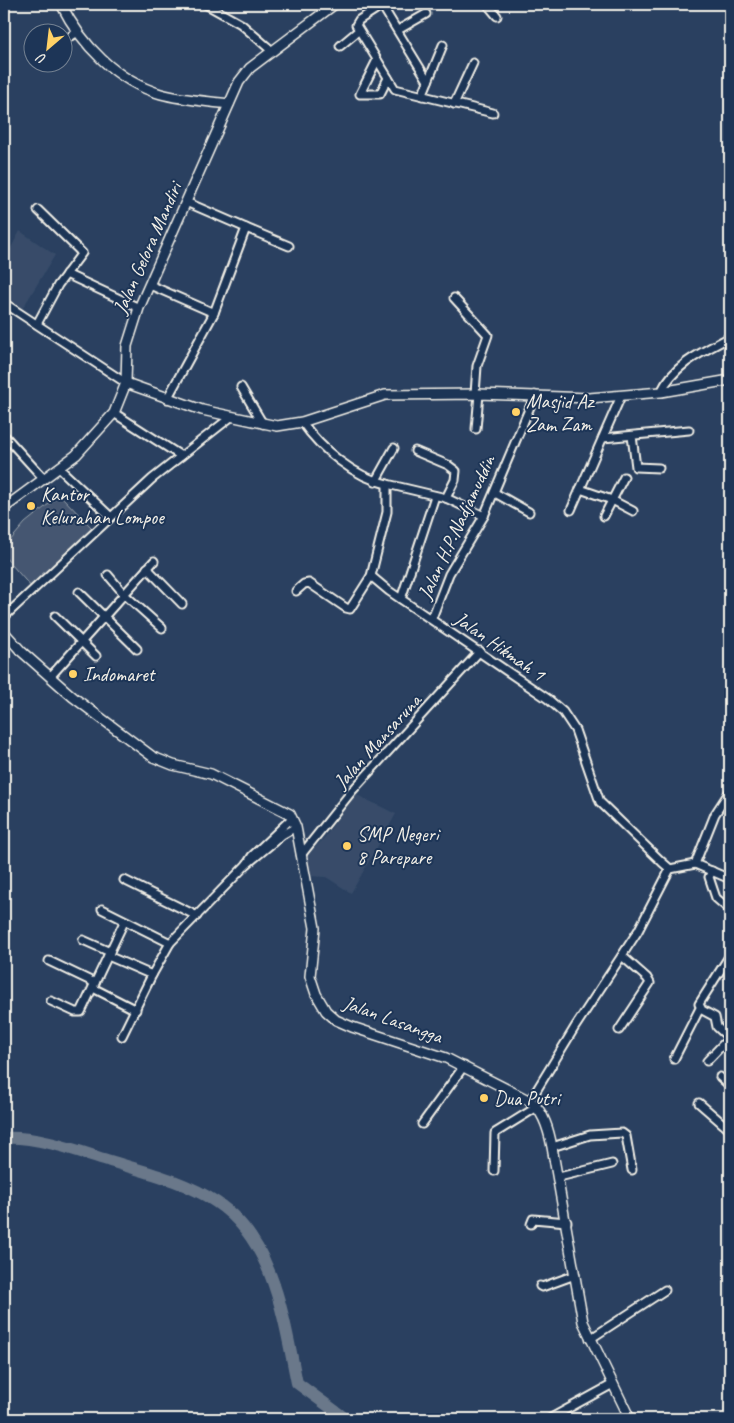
<svg xmlns="http://www.w3.org/2000/svg" width="734" height="1423" viewBox="0 0 734 1423" font-family="Caveat,sans-serif">
  <style>
    .built { fill: #374c69 }
    .green { fill: #445771; stroke: #9ca4ac }
    .lines { fill: none; stroke-linecap: round; stroke-linejoin: round }
    .river { stroke: #6a788a; stroke-width: 12 }
    .minor-casing { stroke: #f4f1e8; stroke-width: 11 }
    .tertiary-casing { stroke: #f4f1e8; stroke-width: 12 }
    .minor { stroke: #1d3557; stroke-width: 7 }
    .tertiary { stroke: #1d3557; stroke-width: 9 }
    .poi-dot { fill: #ffd166; stroke: #1d3557; stroke-width: 2 }
    .labels { text-anchor: middle; stroke-width: 4; stroke-linejoin: round; paint-order: stroke }
    .street-label { font-size: 20px; fill: #f4f1e8; stroke: #1d3557 }
    .poi-label { font-size: 20px; fill: #f4f1e8; stroke: #1d3557; text-anchor: start }
  </style>
  <rect width="100%" height="100%" fill="#2a4060"/>
  <filter id="ink" filterUnits="userSpaceOnUse"><feTurbulence type="fractalNoise" baseFrequency=".02" numOctaves="2"/><feDisplacementMap in="SourceGraphic" scale="10" xChannelSelector="R" yChannelSelector="G"/><feConvolveMatrix kernelMatrix="1 2 1 2 8 2 1 2 1" color-interpolation-filters="sRGB"/></filter>
  <g filter="url(#ink)">
    <!-- built -->
    <g class="built">
      <polygon points="20,231 55,255 21,311 4,299 4,261"/>
      <polygon points="355,794 396,814 351,893 326,877 308,876 308,855 325,837"/>
    </g>
    <!-- green -->
    <polygon class="green" points="60,495 92,528 32,588 4,556 4,548 25,523"/>
    <g class="lines">
      <!-- river -->
      <path class="river" d="M 4,1138 C 38,1136 78,1151 110,1161 C 146,1172 185,1181 216,1202 C 274,1240 284,1320 297,1383 L 346,1419"/>
      <!-- minor casing -->
      <g class="minor-casing">
        <g id="minor">
          <polyline points="205,4 241,24 272,51"/>
          <polyline points="381,4 428,81"/>
          <polyline points="384,4 359,20 356,25 395,89 493,113"/>
          <polyline points="487,4 497,16"/>
          <polyline points="398,30 426,14"/>
          <polyline points="62,42 76,33"/>
          <polyline points="340,46 358,31"/>
          <polyline points="377,60 360,94 380,94 388,78"/>
          <polyline points="422,96 443,45"/>
          <polyline points="454,104 473,63"/>
          <polyline points="246,228 289,246"/>
          <polyline points="66,274 139,308"/>
          <polyline points="150,285 214,313"/>
          <polyline points="454,298 488,335 477,366 475,394"/>
          <polyline points="4,303 126,383"/>
          <polyline points="37,324 58,285 82,253 38,210"/>
          <polyline points="241,387 263,424"/>
          <path d="M 661,392 C 674,364 704,351 730,337"/>
          <polyline points="167,399 214,313 246,228 186,202"/>
          <polyline points="114,413 181,456"/>
          <path d="M 302,422 C 321,449 354,477 387,484 L 387,512 L 371,576 L 389,591 L 548,699 L 563,712 L 575,730 L 600,802 L 662,862 L 670,869 L 695,864 L 730,879"/>
          <polyline points="476,429 479,394"/>
          <polyline points="4,435 44,479"/>
          <polyline points="632,436 636,467 659,468"/>
          <polyline points="603,438 689,430"/>
          <polyline points="415,451 448,465 456,471 455,480 446,498"/>
          <polyline points="59,468 111,517"/>
          <polyline points="375,482 394,448"/>
          <polyline points="387,484 446,498 484,516"/>
          <polyline points="580,489 612,500 633,511"/>
          <polyline points="495,493 529,512"/>
          <polyline points="571,510 621,396"/>
          <polyline points="604,516 624,477"/>
          <polyline points="147,568 182,604"/>
          <polyline points="108,575 124,594 162,628"/>
          <polyline points="296,591 304,584 309,583 346,608 350,609 371,576"/>
          <polyline points="79,592 137,649"/>
          <polyline points="401,599 435,496"/>
          <polyline points="55,616 96,656"/>
          <polyline points="4,617 152,479 231,417"/>
          <polyline points="432,618 449,574 484,516 535,395"/>
          <polyline points="50,677 154,561"/>
          <polyline points="301,855 352,791 480,651"/>
          <polyline points="247,864 252,856 292,818"/>
          <polyline points="695,864 715,814 730,791"/>
          <polyline points="712,871 709,877 716,898 730,910"/>
          <polyline points="124,880 197,916"/>
          <polyline points="102,909 170,943 247,864 282,835 296,827"/>
          <polyline points="83,940 110,952"/>
          <polyline points="108,956 152,975 170,943"/>
          <polyline points="49,961 95,983"/>
          <polyline points="93,988 136,1010"/>
          <polyline points="51,1001 75,1012 81,1012 124,922"/>
          <polyline points="619,1030 650,983 647,978 622,956"/>
          <polyline points="122,1036 152,975"/>
          <polyline points="674,1059 700,1008"/>
          <polyline points="707,1061 729,1038 717,1027 715,1017 702,1010 699,1004 730,955"/>
          <polyline points="720,1077 730,1086"/>
          <polyline points="530,1101 575,1027 638,931 670,869"/>
          <polyline points="699,1103 730,1130"/>
          <polyline points="422,1124 464,1066"/>
          <polyline points="552,1147 590,1135 622,1133 626,1136 632,1170"/>
          <polyline points="494,1171 495,1133 537,1107"/>
          <polyline points="559,1177 612,1164"/>
          <polyline points="531,1224 533,1219 567,1222"/>
          <polyline points="540,1286 542,1287 575,1275"/>
          <polyline points="590,1339 665,1290"/>
          <polyline points="549,1419 613,1384"/>
        </g>
      </g>
      <!-- tertiary casing -->
      <g class="tertiary-casing">
        <g id="tertiary">
          <path d="M 61,4 C 81,44 116,81 161,94 C 183,100 207,101 229,104"/>
          <polyline points="126,383 202,410 277,426 302,422 385,395 479,394 589,398 661,392 730,380"/>
          <polyline points="4,508 76,455 114,413 126,383 127,346 139,308 239,82 250,68 335,4"/>
          <path d="M 4,632 L 21,651 L 73,697 L 153,757 L 173,765 L 211,774 L 290,814 L 296,827 L 315,928 L 310,976 L 316,994 L 326,1011 L 336,1020 L 352,1027 L 446,1058 L 530,1101 C 544,1111 549,1131 552,1147 L 583,1322 L 630,1419"/>
        </g>
      </g>
      <!-- minor -->
      <use href="#minor" class="minor"/>
      <!-- tertiary -->
      <use href="#tertiary" class="tertiary"/>
    </g>
  </g>
  <!-- markers -->
  <g class="poi-dot">
    <circle cx="516" cy="412" r="5"/>
    <circle cx="31" cy="506" r="5"/>
    <circle cx="73" cy="674" r="5"/>
    <circle cx="347" cy="846" r="5"/>
    <circle cx="484" cy="1098" r="5"/>
  </g>
  <g class="labels">
    <!-- street labels -->
    <g class="street-label">
      <text transform="translate(147 248) rotate(-66)" y="7">Jalan Gelora Mandiri</text>
      <text transform="translate(456 527) rotate(-65)" y="7">Jalan H.P.Nadjamuddin</text>
      <text transform="translate(500 646) rotate(35)" y="7">Jalan Hikmah 1</text>
      <text transform="translate(377 741) rotate(-48)" y="7">Jalan Mansaruna</text>
      <text transform="translate(393 1019) rotate(20)" y="7">Jalan Lasangga</text>
    </g>
    <!-- poi labels -->
    <g class="poi-label">
      <text x="526" y="408">Masjid Az<tspan x="526" dy="23">Zam Zam</tspan></text>
      <text x="41" y="501">Kantor<tspan x="41" dy="23">Kelurahan Lompoe</tspan></text>
      <text x="83" y="681">Indomaret</text>
      <text x="357" y="841">SMP Negeri<tspan x="357" dy="23">8 Parepare</tspan></text>
      <text x="494" y="1105">Dua Putri</text>
    </g>
  </g>
  <!-- margin -->
  <rect width="734" height="1423" fill="none" stroke="#1d3557" stroke-width="20"/>
  <rect x="10" y="10" width="714" height="1403" fill="none" stroke="#f4f1e8" stroke-width="2" filter="url(#ink)"/>
  <!-- north arrow -->
  <g transform="translate(48 48) rotate(208)"><circle r="24" fill="#1d3557" stroke="#738091"/>
  <path d="M0-4L9 19L0 12L-9 19Z" fill="#ffd166"/>
  <text y="-8" font-size="14" font-weight="bold" text-anchor="middle" fill="#f4f1e8">U</text>
  </g>
</svg>
